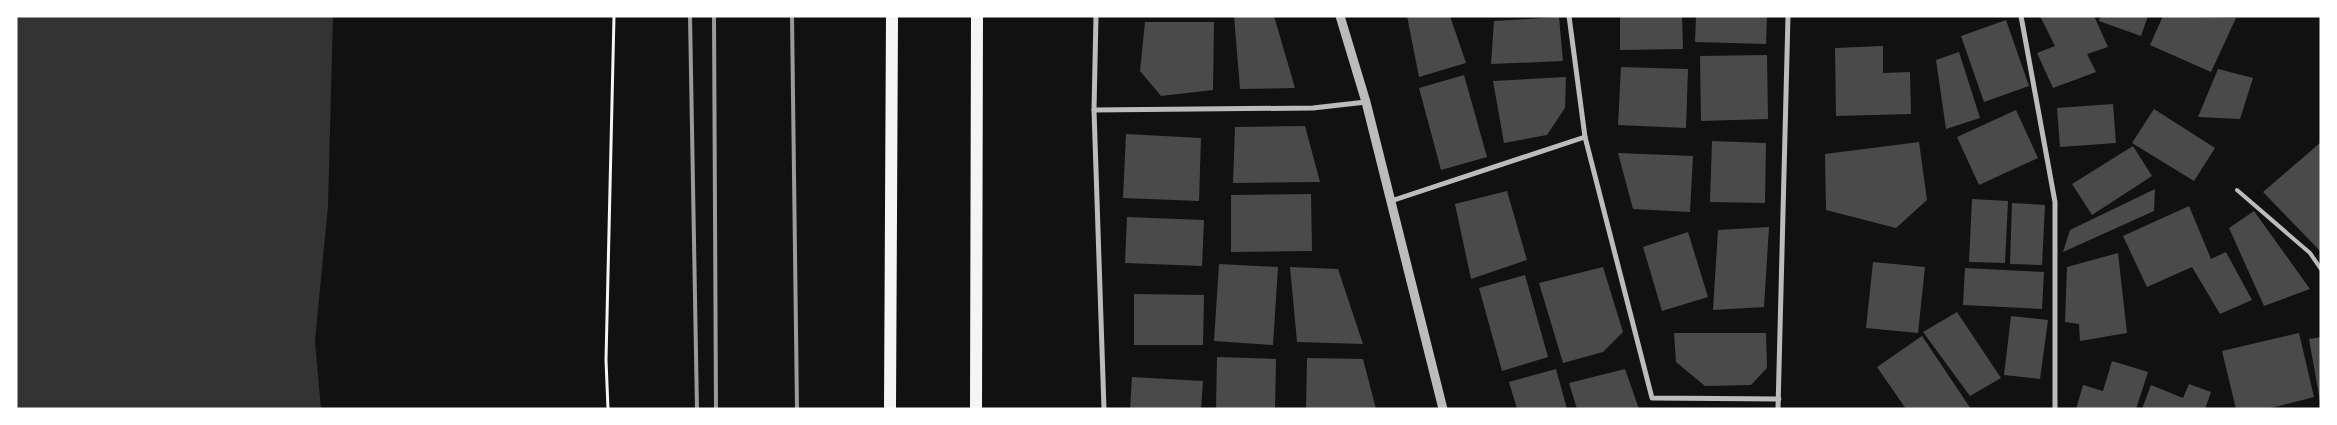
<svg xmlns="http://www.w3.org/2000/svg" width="2337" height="425" viewBox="0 0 2337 425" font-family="'Open Sans',sans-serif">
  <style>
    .water { fill: #333 }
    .building { fill: #4a4a4a }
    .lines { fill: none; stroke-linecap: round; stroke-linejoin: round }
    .path { stroke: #f5f5f5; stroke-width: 3 }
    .service { stroke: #bcbcbc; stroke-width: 4 }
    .minor { stroke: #bcbcbc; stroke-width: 5 }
    .tertiary { stroke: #bcbcbc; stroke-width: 9 }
    .primary { stroke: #f5f5f5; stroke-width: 12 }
    .rail { stroke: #9a9a9a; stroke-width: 4 }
  </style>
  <rect width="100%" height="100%" fill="#111"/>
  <!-- water -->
  <polygon class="water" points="16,16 333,16 328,206 315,341 321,409 16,409"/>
  <!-- building -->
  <g class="building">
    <polygon points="1234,16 1274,16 1295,88 1240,89"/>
    <polygon points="1407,16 1450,16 1466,63 1419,77"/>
    <polygon points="1620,16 1682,16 1683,49 1620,50"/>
    <polygon points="1696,16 1767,16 1766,44 1695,42"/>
    <polygon points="2040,16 2094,16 2108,47 2087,54 2096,72 2053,88 2037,53 2055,46"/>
    <polygon points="2100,16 2148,16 2141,36 2099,21"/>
    <polygon points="2163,16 2236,18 2211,72 2150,45"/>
    <polygon points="1559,17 1563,61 1491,64 1494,21"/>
    <polygon points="2006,20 2029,86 1984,102 1961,36"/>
    <polygon points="1145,22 1214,22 1213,90 1161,96 1140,71"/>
    <polygon points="1883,46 1883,73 1910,72 1911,114 1836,116 1835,48"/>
    <polygon points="1959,52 1980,118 1946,129 1936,60"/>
    <polygon points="1767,55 1768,119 1701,121 1700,56"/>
    <polygon points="1621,67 1688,69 1686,128 1618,125"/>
    <polygon points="2218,69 2253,78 2240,119 2198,117"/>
    <polygon points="1464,75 1487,157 1441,170 1419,88"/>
    <polygon points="1566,77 1565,108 1547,135 1504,143 1493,81"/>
    <polygon points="2113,104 2116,143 2060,147 2057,108"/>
    <polygon points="2154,109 2215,148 2194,181 2132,143"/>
    <polygon points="2016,110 2038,158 1979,185 1957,137"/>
    <polygon points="1305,126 1320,182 1233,183 1235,127"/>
    <polygon points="1126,134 1201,138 1199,201 1123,198"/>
    <polygon points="1712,141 1766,143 1765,203 1710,202"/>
    <polygon points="1919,142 1927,200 1896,228 1826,210 1825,154"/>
    <polygon points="2321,142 2321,252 2263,192"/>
    <polygon points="2133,146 2152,176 2092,215 2072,184"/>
    <polygon points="1618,153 1693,156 1690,212 1633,209"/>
    <polygon points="2155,189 2154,211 2063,252 2070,230"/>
    <polygon points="1507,191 1527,260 1471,279 1455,204"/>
    <polygon points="1311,194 1312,251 1231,252 1231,195"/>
    <polygon points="1972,199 2008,201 2005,263 1969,262"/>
    <polygon points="2012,203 2045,205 2042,265 2010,264"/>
    <polygon points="2189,206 2211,259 2226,252 2252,300 2220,314 2192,267 2147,287 2123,236"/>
    <polygon points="2254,211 2310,289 2264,306 2229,228"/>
    <polygon points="1127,217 1204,220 1202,266 1125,263"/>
    <polygon points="1769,227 1764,307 1713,310 1718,230"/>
    <polygon points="1688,232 1708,297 1662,311 1643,247"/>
    <polygon points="2118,253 2127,333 2080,341 2079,324 2065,322 2067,267"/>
    <polygon points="1873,262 1925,267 1918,333 1866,328"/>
    <polygon points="1219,264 1278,267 1273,345 1214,341"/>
    <polygon points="1290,267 1338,269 1363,344 1297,342"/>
    <polygon points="1603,267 1623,332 1603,352 1563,363 1539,283"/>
    <polygon points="1965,268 2044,272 2042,309 1963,305"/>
    <polygon points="1525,275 1548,357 1502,371 1479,288"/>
    <polygon points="1134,294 1204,295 1203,345 1134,345"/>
    <polygon points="1957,312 2001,378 1970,396 1923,332"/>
    <polygon points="2011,316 2048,320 2040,379 2004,375"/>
    <polygon points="1674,333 1766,333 1767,368 1751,385 1705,386 1676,362"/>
    <polygon points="2299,333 2314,397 2267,409 2236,409 2222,351"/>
    <polygon points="1922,336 1971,409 1906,409 1877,367"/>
    <polygon points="2321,337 2321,401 2320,401 2309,339"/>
    <polygon points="1217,357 1276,359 1275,409 1216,409"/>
    <polygon points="1307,358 1363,359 1376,409 1306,409"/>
    <polygon points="2112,361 2148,372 2136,409 2076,409 2083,385 2103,391"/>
    <polygon points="1556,369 1567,409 1517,409 1509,382"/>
    <polygon points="1625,369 1639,409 1577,409 1569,383"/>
    <polygon points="1132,377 1203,381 1201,409 1130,409"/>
    <polygon points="2189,384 2211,392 2205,409 2142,409 2151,385 2183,398"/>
  </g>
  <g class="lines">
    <!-- path -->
    <polyline class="path" points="608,409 606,360 614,16"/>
    <!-- service -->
    <polyline class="service" points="2237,190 2310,253 2321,269"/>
    <!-- minor -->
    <g class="minor">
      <polyline points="1096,16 1094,110 1104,409"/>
      <polyline points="1569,16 1585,137 1652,398 1779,399"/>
      <polyline points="2021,16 2055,202 2055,409"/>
      <polyline points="1094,110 1313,108 1366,102"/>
      <polyline points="1391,201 1585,137"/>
      <polyline points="1778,409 1788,16"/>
    </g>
    <!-- tertiary -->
    <polyline class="tertiary" points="1340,16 1366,102 1443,409"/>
    <!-- primary -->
    <g class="primary">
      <polyline points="890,409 892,16"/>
      <polyline points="976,409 977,16"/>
    </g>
    <!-- rail -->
    <g class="rail">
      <polyline points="690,16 697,409"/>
      <polyline points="714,16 716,409"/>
      <polyline points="792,16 797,409"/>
    </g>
  </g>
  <!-- border -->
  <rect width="2337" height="425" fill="none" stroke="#ffffff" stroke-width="35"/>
</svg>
